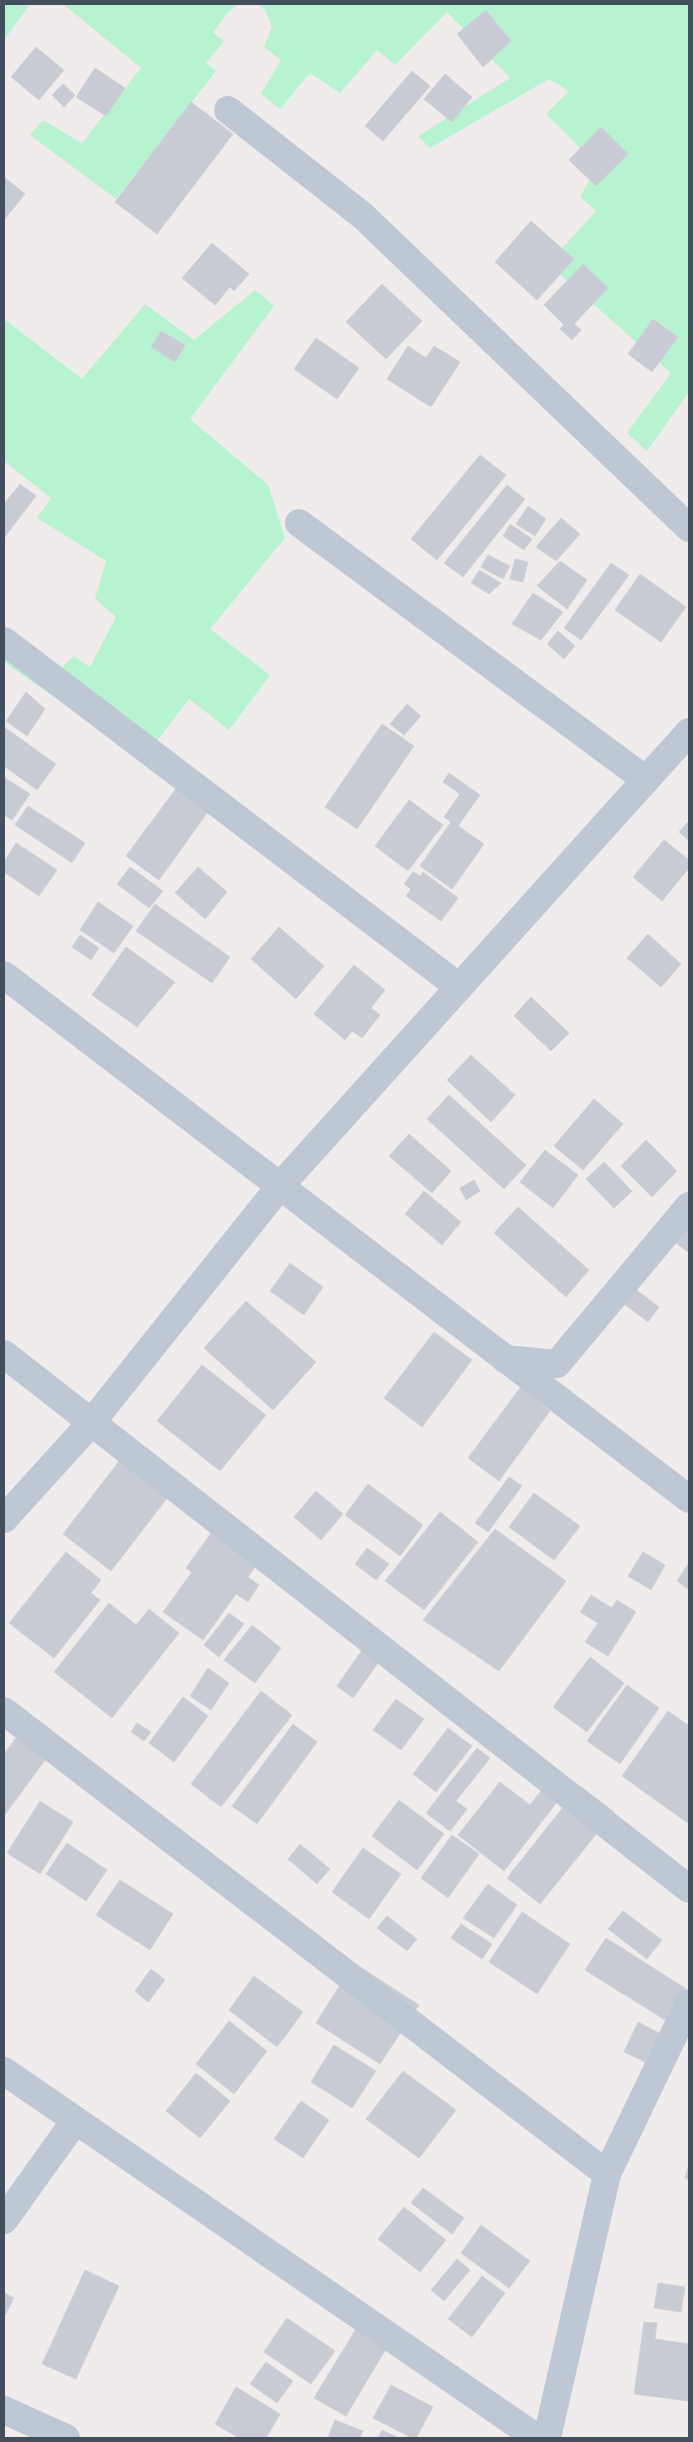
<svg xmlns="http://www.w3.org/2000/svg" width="693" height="2442" viewBox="0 0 693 2442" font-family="'Work Sans',sans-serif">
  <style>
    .green { fill: #b5f3d1 }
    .building { fill: #c8cbd3; stroke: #d0d2d9 }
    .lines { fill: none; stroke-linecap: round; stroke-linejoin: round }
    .minor { stroke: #bec8d4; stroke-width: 28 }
    .tertiary { stroke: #bec8d4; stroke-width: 28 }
  </style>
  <rect width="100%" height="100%" fill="#f0ecec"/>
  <!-- green -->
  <g class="green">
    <polygon points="4,4 30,4 4,40"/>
    <polygon points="63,4 239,4 228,12 213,33 224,41 206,63 216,71 116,199 30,135 43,120 82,143 141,68"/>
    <polygon points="257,4 689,4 689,127 687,129 689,131 689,392 647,451 627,433 671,373 548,264 596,211 580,197 598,166 546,114 569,91 549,79 430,148 418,136 510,78 447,12 395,65 377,50 340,93 310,73 280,109 261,94 281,60 264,47 272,27 265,10"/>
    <polygon points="255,290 274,306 190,419 268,485 285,538 210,629 270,675 229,730 189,699 143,759 4,662 4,647 61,668 74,656 90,667 116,617 95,599 106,561 37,518 51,498 4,461 4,319 82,379 145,304 194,340"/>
  </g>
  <!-- building -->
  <g class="building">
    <polygon points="486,10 511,41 483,67 457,34"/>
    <polygon points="36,47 64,70 39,100 11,77"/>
    <polygon points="95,68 125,88 106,116 76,97"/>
    <polygon points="412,71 430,86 383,141 365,126"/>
    <polygon points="445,74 472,97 452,122 424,99"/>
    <polygon points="63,84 75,95 64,107 52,95"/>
    <polygon points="191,102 233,134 157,234 115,202"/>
    <polygon points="601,127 628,154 596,186 569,160"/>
    <polygon points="4,177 25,194 4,220"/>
    <polygon points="531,221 574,259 537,300 495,262"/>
    <polygon points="212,243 249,274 234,291 230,287 215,305 182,278"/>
    <polygon points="583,264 608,288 574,324 581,330 572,340 560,329 564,325 544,305"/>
    <polygon points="382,284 422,321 386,359 346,322"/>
    <polygon points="653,319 678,337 652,372 628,354"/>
    <polygon points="161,331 185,345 175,362 151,347"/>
    <polygon points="316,338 359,368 337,399 294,369"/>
    <polygon points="408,346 426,358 434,346 460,362 431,407 387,379"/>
    <polygon points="480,455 506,475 437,560 411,539"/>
    <polygon points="20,484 36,496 4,538 4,504"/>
    <polygon points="507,485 525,499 463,577 444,563"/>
    <polygon points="528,506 546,519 535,536 516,524"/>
    <polygon points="561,518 580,534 556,561 536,547"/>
    <polygon points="510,524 532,539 524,550 503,536"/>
    <polygon points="488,555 510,566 503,579 481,567"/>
    <polygon points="515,559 528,562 523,582 510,579"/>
    <polygon points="560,561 587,580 567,609 537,586"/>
    <polygon points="611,563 629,575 581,640 564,628"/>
    <polygon points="479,570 501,583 489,594 471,583"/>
    <polygon points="640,574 686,607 661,642 615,610"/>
    <polygon points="533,593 563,612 541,640 512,624"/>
    <polygon points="558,631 575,646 564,659 547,644"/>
    <polygon points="26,692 45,709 27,736 6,721"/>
    <polygon points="407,704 421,716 404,735 390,724"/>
    <polygon points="382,724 414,746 357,829 325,807"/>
    <polygon points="4,727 56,764 37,790 4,766"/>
    <polygon points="449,773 480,795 458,826 484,844 452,889 420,866 451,822 444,817 460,794 443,782"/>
    <polygon points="4,777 30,794 12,820 4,815"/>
    <polygon points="178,786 210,809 159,880 126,856"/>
    <polygon points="409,800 443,825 408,871 375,846"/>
    <polygon points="28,806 85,843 72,863 15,825"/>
    <polygon points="689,821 689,841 679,832"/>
    <polygon points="664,840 689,860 689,868 662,901 633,877"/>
    <polygon points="16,843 57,870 39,896 4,872 4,862"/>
    <polygon points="130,867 163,891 149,908 117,884"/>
    <polygon points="198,867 227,892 205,919 175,893"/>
    <polygon points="413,872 420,876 423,872 458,898 441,921 406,896 411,889 404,884"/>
    <polygon points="98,902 133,926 114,953 80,930"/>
    <polygon points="155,904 230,957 212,983 136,931"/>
    <polygon points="279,927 324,966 296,999 251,959"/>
    <polygon points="648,934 681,964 661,987 627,958"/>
    <polygon points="80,935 99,948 91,960 72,947"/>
    <polygon points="126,947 175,982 137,1027 92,995"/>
    <polygon points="354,965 385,990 371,1008 380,1015 362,1038 352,1031 345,1040 314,1014"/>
    <polygon points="531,997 569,1033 551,1051 514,1016"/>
    <polygon points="471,1055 515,1095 491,1122 447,1080"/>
    <polygon points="449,1095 526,1165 504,1189 427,1119"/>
    <polygon points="594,1099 623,1124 583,1170 554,1146"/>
    <polygon points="409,1134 451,1171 432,1193 389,1156"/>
    <polygon points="646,1140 677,1171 652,1197 621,1166"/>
    <polygon points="545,1150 578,1175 553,1208 520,1182"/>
    <polygon points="604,1162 632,1191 614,1208 586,1179"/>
    <polygon points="474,1180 480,1191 466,1200 460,1188"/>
    <polygon points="424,1191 461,1222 442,1245 405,1214"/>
    <polygon points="518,1207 589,1270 566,1297 494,1233"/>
    <polygon points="689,1225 689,1253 675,1242"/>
    <polygon points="290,1263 323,1287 304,1315 270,1291"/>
    <polygon points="631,1286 659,1307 648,1322 620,1301"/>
    <polygon points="246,1301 316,1362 273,1410 204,1348"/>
    <polygon points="434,1332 472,1360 422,1427 384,1398"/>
    <polygon points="202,1365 266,1415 220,1471 157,1421"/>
    <polygon points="528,1377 551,1393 542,1405 550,1411 499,1481 468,1458"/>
    <polygon points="130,1447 178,1484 111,1571 63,1534"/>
    <polygon points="509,1477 522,1486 488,1532 475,1523"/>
    <polygon points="368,1484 423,1525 400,1556 345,1515"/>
    <polygon points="316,1491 343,1514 321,1540 294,1517"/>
    <polygon points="534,1493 580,1526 554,1560 509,1527"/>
    <polygon points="440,1512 478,1542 424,1610 385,1581"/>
    <polygon points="219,1522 235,1534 227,1546 255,1567 248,1577 259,1585 248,1602 236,1594 203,1640 163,1612 192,1572 186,1568"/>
    <polygon points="495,1529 566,1581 499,1671 423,1620"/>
    <polygon points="367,1548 389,1564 376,1580 355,1564"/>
    <polygon points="66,1552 101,1580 91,1593 100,1600 54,1658 9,1623"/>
    <polygon points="643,1552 665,1565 651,1590 628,1576"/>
    <polygon points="689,1563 689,1590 677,1581"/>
    <polygon points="591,1595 612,1608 617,1600 636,1612 608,1656 585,1642 598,1623 580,1612"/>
    <polygon points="109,1603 136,1625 149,1609 179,1633 112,1718 54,1672"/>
    <polygon points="229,1613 244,1624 219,1657 204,1645"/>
    <polygon points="252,1625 281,1648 255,1683 224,1660"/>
    <polygon points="374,1633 391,1645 353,1698 337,1686"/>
    <polygon points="590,1657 624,1683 587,1732 553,1707"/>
    <polygon points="208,1668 229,1683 211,1710 190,1696"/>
    <polygon points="627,1685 659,1708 620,1764 587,1741"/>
    <polygon points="261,1691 292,1715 221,1807 191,1784"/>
    <polygon points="183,1697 208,1716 174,1762 149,1743"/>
    <polygon points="396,1699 424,1719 401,1750 373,1730"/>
    <polygon points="668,1711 689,1726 689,1824 622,1776"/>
    <polygon points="30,1719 59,1741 4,1816 4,1754"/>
    <polygon points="137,1723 151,1732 144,1741 131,1732"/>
    <polygon points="293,1724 317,1742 257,1824 232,1806"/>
    <polygon points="448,1728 472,1746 436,1792 413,1774"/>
    <polygon points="477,1748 490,1758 456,1801 467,1809 450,1831 426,1813"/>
    <polygon points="551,1778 566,1790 504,1871 458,1835 500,1782 530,1805"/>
    <polygon points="580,1786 614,1812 540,1904 507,1878"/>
    <polygon points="399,1800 444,1834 417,1870 372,1836"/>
    <polygon points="40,1801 73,1822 40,1874 7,1853"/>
    <polygon points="452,1835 479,1854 448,1898 421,1878"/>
    <polygon points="67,1843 107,1870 86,1901 46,1874"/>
    <polygon points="300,1844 330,1869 317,1884 288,1859"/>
    <polygon points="363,1848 401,1874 369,1919 332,1892"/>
    <polygon points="120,1880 173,1914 150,1950 96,1915"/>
    <polygon points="488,1884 517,1905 494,1938 463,1918"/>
    <polygon points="623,1911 662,1940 647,1959 608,1929"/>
    <polygon points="522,1912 570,1944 537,1994 489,1962"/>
    <polygon points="387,1916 417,1939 407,1951 377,1928"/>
    <polygon points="461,1924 492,1944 482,1959 451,1938"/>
    <polygon points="606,1938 685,1988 665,2020 585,1970"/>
    <polygon points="354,1963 419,2005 380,2064 316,2023"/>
    <polygon points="151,1969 165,1980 148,2002 135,1991"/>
    <polygon points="254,1976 303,2012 277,2047 229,2010"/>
    <polygon points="229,2021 267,2051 234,2094 196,2064"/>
    <polygon points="638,2022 661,2034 647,2063 624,2052"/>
    <polygon points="334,2045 376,2071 352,2108 311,2082"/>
    <polygon points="403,2071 456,2110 419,2158 366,2119"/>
    <polygon points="196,2073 230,2101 200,2138 166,2111"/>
    <polygon points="301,2101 329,2120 303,2158 274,2139"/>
    <polygon points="689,2164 689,2180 685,2178"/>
    <polygon points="423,2188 464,2218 452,2234 411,2203"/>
    <polygon points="404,2207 446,2240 420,2272 378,2239"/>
    <polygon points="481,2225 530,2261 509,2288 461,2253"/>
    <polygon points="457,2259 470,2270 444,2301 431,2290"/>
    <polygon points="85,2270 119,2286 76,2379 42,2364"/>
    <polygon points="482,2276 505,2293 472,2337 448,2319"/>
    <polygon points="658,2283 685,2287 681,2312 654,2308"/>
    <polygon points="4,2293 14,2298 4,2317"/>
    <polygon points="287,2318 335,2351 311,2384 264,2352"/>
    <polygon points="362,2319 393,2337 346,2416 314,2398"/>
    <polygon points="644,2322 657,2323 655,2339 689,2344 689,2401 634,2394"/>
    <polygon points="266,2362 293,2381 277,2403 250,2384"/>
    <polygon points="391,2385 433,2407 416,2438 412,2438 373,2418"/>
    <polygon points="236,2387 280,2414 266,2438 239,2438 215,2424"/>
    <polygon points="335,2420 363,2431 360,2438 328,2438"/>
    <polygon points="382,2430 399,2438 378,2438"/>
  </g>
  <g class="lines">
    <!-- minor -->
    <g class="minor">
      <polyline points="228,110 363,216 689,528"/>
      <polyline points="299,523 646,780"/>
      <polyline points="4,641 459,987"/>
      <polyline points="4,975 689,1499"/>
      <polyline points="4,1354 689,1889"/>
      <polyline points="505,1359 557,1364 689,1206"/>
      <polyline points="4,1519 91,1423 280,1186 689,732"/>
      <polyline points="4,1711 607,2174"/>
      <polyline points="4,2071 537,2438"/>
      <polyline points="4,2220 75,2121"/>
      <polyline points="4,2410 66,2438"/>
    </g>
    <!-- tertiary -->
    <polyline class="tertiary" points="547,2438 607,2174 689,2003"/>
  </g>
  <!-- border -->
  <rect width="693" height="2442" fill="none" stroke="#434f5c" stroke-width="10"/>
</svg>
